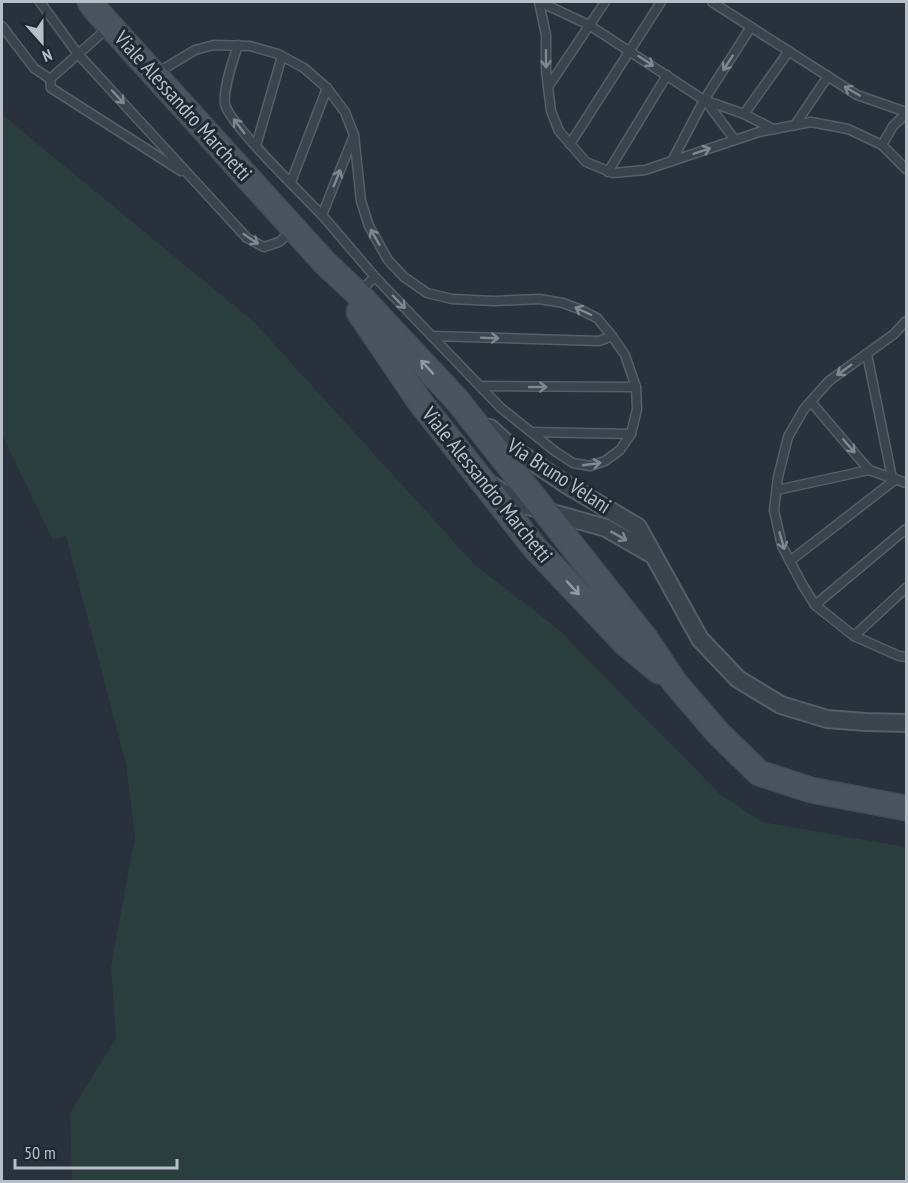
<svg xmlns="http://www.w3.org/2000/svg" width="908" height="1183" viewBox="0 0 908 1183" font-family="'PT Sans Narrow',sans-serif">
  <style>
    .green { fill: #2b3e3e }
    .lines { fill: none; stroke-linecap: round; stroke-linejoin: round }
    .lane-casing { stroke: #565e67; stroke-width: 11 }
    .street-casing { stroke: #565e67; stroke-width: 20 }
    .secondary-casing { stroke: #454c55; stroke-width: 27 }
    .lane { stroke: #3b434c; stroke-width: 8 }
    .street { stroke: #3b434c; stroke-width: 16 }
    .secondary { stroke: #4a535f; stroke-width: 24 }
    .oneway { stroke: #808790 }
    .oneway2 { stroke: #9299a3 }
    .labels { text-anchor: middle; stroke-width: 6; stroke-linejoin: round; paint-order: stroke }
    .street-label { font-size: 21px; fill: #b8bec7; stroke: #202831 }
  </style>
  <rect width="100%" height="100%" fill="#28313c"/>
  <!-- green -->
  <polygon class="green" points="2,113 5,117 254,322 476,566 558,629 720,794 762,822 906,847 906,1181 71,1181 72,1177 70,1113 116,1038 111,966 135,837 126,764 66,536 53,540 2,435"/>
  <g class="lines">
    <!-- lane casing -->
    <g class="lane-casing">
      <g id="lane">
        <polyline points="40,2 78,54 247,238 264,247 279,242 292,231"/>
        <polyline points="539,2 546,35 546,70 551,111 559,131 586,162 613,173 645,170 759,132 811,122 848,129 882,145 906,169"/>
        <polyline points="540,2 589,25 704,100 744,114 773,129"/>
        <polyline points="712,2 857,95 906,112"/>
        <polyline points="2,26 34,68 50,79"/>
        <polyline points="110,26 50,79 51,88 181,171"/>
        <path d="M 238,45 C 233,61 223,88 225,104 C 229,124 304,196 322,215"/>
        <polyline points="157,73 195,50 214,45 250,46 278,54 304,68 327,88 345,112 354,135 361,201 369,226 388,260 404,277 427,293 452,299 494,301 539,299 563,303 579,309 597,318 612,336 625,355 636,387 637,409 631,434 620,450 605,461 590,466 573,463 556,452 501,408 375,277 360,291"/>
        <polyline points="548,87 605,2"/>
        <polyline points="705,100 735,140"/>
        <polyline points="744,114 789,51"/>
        <polyline points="795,125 828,76"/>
        <polyline points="353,138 322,215 375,277"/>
        <polyline points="570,144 661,2"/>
        <polyline points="882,145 893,126 906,114"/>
        <polyline points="256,146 282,56"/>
        <polyline points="672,161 704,100 751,27"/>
        <polyline points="608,172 667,75"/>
        <polyline points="291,182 327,88"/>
        <polyline points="906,321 894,334 829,381 804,409 788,437 778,477 774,510 782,546 802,584 815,605 854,636 899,656 906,657"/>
        <polyline points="432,336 599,341 612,336"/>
        <polyline points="867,354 892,478"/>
        <polyline points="480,386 636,387"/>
        <polyline points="811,402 869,470 906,483"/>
        <polyline points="531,432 631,434"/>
        <polyline points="777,490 869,470"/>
        <polyline points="790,561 896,479"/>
        <polyline points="815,605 906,529"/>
        <polyline points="854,636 906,588"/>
      </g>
    </g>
    <!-- street casing -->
    <g class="street-casing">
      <g id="street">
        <polyline points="490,428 512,448 567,485 638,527 700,639 738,679 781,705 827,719 866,722 906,723"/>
        <polyline points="491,485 521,504 606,528 653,555"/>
      </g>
    </g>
    <!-- secondary casing -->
    <g class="secondary-casing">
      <g id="secondary">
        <polyline points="90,2 96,10 325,263 357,293 457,400 645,638 675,683 718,733 759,773 811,790 906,808"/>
        <polyline points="359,312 420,402 535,548 626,644 659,671"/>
      </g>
    </g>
    <!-- lane -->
    <use href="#lane" class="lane"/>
    <!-- street -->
    <use href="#street" class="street"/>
    <!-- secondary -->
    <use href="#secondary" class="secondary"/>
  </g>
  <!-- one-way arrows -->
  <defs><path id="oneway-shaft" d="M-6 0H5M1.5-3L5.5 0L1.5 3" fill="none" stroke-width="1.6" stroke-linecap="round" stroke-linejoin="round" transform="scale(1.5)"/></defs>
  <g class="oneway">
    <use href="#oneway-shaft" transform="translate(546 59) rotate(90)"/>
    <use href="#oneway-shaft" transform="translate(646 61) rotate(33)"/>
    <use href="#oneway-shaft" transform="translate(728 63) rotate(123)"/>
    <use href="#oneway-shaft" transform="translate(852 91) rotate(-150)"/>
    <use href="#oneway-shaft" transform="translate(118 97) rotate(47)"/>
    <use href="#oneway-shaft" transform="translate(239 126) rotate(-127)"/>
    <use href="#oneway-shaft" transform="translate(702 151) rotate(-19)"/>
    <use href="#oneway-shaft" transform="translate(337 178) rotate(-68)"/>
    <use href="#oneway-shaft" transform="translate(375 237) rotate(-120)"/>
    <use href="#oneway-shaft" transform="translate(251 239) rotate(33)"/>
    <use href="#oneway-shaft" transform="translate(399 302) rotate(46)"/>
    <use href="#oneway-shaft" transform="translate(583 311) rotate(-155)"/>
    <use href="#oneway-shaft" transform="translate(490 338) rotate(2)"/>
    <use href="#oneway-shaft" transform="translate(844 370) rotate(144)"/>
    <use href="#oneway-shaft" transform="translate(538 387)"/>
    <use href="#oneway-shaft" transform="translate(849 446) rotate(49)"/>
    <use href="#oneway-shaft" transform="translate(592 464) rotate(-8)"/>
    <use href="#oneway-shaft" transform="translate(619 536) rotate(29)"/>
    <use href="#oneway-shaft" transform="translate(782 541) rotate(74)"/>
  </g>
  <g class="oneway2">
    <use href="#oneway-shaft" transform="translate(427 367) rotate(-133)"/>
    <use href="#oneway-shaft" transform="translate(573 588) rotate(47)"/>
  </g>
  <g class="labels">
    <!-- street labels -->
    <g class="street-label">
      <text transform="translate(183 106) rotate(48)" y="7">Viale Alessandro Marchetti</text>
      <text transform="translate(559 476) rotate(33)" y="7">Via Bruno Velani</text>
      <text transform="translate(487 485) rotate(51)" y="7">Viale Alessandro Marchetti</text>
    </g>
  </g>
  <!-- border -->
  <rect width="908" height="1183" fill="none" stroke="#b8bec7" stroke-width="6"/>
  <!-- north arrow -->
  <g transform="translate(42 42) rotate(159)" stroke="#202831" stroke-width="4.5" paint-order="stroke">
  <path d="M0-4.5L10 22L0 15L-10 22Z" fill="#b8bec7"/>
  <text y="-9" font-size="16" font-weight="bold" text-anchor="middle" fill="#b8bec7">N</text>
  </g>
  <!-- scale -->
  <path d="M15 1159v9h162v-9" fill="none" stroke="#b8bec7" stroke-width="3"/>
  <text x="24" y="1159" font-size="18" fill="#b8bec7" stroke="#202831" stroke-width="4.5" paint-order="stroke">50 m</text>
</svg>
